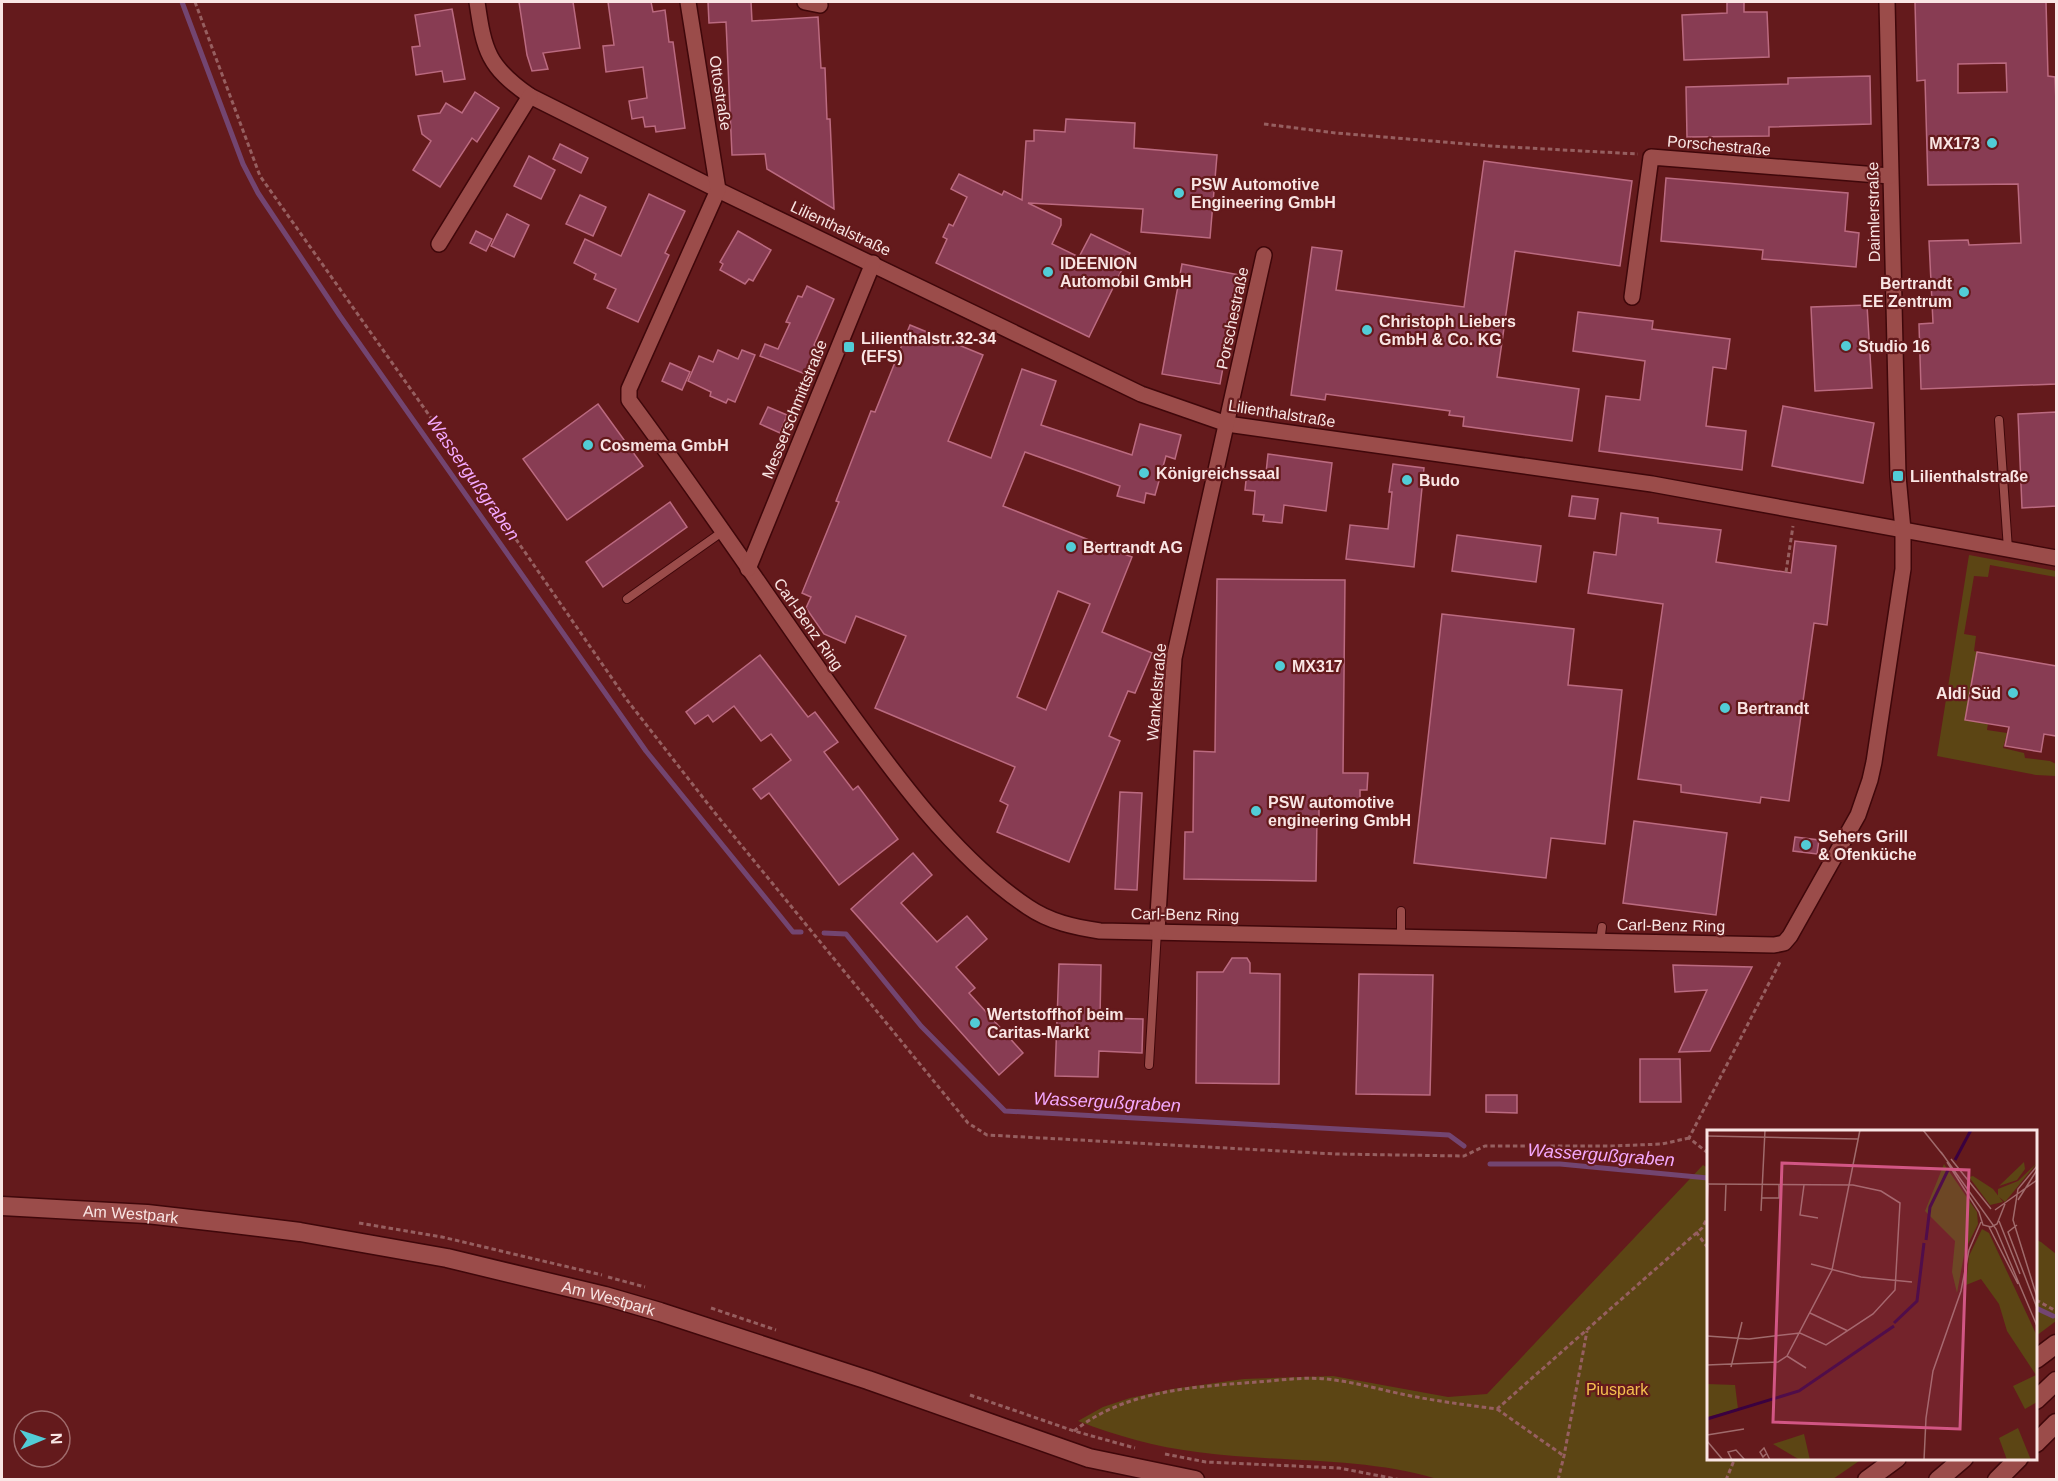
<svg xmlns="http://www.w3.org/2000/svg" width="2058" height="1481" viewBox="0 0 2058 1481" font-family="Helvetica,sans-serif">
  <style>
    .green { fill: #5c4514 }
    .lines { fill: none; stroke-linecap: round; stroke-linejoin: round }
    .stream { stroke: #734571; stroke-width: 5 }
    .building { fill: #883c53; stroke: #bb6a80; stroke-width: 1.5; fill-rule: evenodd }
    .lane-casing { stroke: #3f070a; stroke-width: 10 }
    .street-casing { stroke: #3f070a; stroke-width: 18 }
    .secondary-casing { stroke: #3f070a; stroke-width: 21 }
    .path { stroke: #965f60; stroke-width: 3; stroke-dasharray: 4.5 3; stroke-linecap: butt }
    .lane { stroke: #9b4c4a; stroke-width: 8 }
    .street { stroke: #9b4c4a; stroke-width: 15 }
    .secondary { stroke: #9b4c4a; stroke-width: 18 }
    .poi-dot { fill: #52ccd6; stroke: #641a1c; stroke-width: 2 }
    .labels { text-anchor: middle; stroke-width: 4.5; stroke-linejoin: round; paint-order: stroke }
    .street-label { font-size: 16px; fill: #f9e5e4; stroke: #641a1c }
    .poi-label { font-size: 16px; font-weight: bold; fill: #f9e5e4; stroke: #641a1c; text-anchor: start }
    .park-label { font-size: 16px; fill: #f4bf4f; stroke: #641a1c }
    .water-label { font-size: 18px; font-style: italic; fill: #f4a8fd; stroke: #641a1c }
    .inset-river { fill: none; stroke: #3a0140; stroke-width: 3 }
    .inset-road { fill: none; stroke: #a06b6c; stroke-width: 1.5 }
    .view { fill: #d25684; fill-opacity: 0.15; stroke: #d25684; stroke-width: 3 }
    .inset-edge { fill: none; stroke: #f9e5e4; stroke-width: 3 }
  </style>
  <rect width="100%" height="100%" fill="#641a1c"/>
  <!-- green -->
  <g class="green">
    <polygon points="1969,555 2056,571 2056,577 1990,565 1988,577 1974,576 1964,634 1976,636 1974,651 1977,652 1965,719 1988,723 1987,730 2007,733 2003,748 2024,753 2025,758 2050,761 2056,764 2056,776 2036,775 1937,756"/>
    <path d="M 1703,1165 L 1708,1168 L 1708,1458 L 1862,1459 L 1833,1479 L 1437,1479 C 1360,1456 1277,1463 1197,1452 C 1156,1447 1117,1436 1078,1421 L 1103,1407 L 1130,1398 L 1172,1389 L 1244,1379 L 1333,1376 L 1448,1397 L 1487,1394 Z"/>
    <polygon points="2036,1240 2041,1242 2056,1254 2056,1321 2036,1336"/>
  </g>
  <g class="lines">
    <!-- stream -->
    <g class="stream">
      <polyline points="182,2 243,164 258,193 340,316 646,751 793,932 801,932"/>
      <polyline points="824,933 846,934 921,1026 1005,1111 1449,1135 1464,1146"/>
      <polyline points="1490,1164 1560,1164 1708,1178"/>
      <polyline points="2036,1308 2053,1316"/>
    </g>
  </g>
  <!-- building -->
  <g class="building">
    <polygon points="519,2 573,2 580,48 543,53 548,69 532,71 527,55"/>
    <polygon points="608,2 651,2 653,12 665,10 669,42 673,42 685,128 656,132 655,126 645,127 643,117 632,119 629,101 647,98 643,67 606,72 603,46 614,45"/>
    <polygon points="708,2 751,2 752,21 818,17 821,68 825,68 827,119 830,119 834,209 767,169 765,154 732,155 726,22 709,23"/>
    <polygon points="1727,2 1744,2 1744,12 1767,12 1769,57 1684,60 1682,15 1727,13"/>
    <path d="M 1915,2 L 2046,2 L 2048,76 L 2055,77 L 2056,103 L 2056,384 L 1921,389 L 1919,324 L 1933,323 L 1929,241 L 1968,240 L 1969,245 L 2021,243 L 2018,184 L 1928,185 L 1925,80 L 1917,81 ZM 2006,63 L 2007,92 L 1958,93 L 1958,64 Z"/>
    <polygon points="452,9 465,79 444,82 442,71 416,75 412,47 420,46 415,15"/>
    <polygon points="1870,76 1871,124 1769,127 1769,136 1687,137 1686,87 1788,84 1788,78"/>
    <polygon points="475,92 499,108 477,142 472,138 440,187 413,170 431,141 422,134 418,116 440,113 446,103 462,113"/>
    <polygon points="1066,119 1135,123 1134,148 1217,155 1210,238 1141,232 1143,209 1028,203 1061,219 1061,225 1052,244 1079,257 1091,234 1130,253 1089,337 936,263 947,239 943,237 949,224 953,226 967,197 951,189 959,174 1002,195 1004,191 1022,200 1026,141 1034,141 1034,130 1065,132"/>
    <polygon points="560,144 588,158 581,173 553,159"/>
    <polygon points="529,156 555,170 541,199 514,186"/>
    <polygon points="1484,161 1632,181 1620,266 1515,251 1497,377 1579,389 1572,441 1463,426 1464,417 1449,415 1450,411 1326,394 1325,400 1291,395 1312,247 1342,251 1336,290 1464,307"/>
    <polygon points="1666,178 1848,193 1845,231 1859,233 1856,267 1762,259 1763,250 1661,241"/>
    <polygon points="649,194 685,211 665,253 669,255 638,322 607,308 616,289 594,279 596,274 574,263 585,239 621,256"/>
    <polygon points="580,195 606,207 593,236 566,224"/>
    <polygon points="507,214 529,225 514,257 491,246"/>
    <polygon points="476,231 492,239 486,251 470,243"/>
    <polygon points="738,231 771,250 753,281 749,279 745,284 720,270 723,264 720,262"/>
    <polygon points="1182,264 1240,275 1220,384 1162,374"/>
    <polygon points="807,286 834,299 814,345 816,346 805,374 760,356 765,344 778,349 790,323 786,322 798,296 802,297"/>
    <polygon points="1867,305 1872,388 1815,391 1811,307"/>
    <polygon points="1578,312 1653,321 1652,329 1730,339 1726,369 1713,367 1706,426 1746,431 1742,470 1599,451 1606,396 1640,400 1645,361 1573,351"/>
    <path d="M 910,325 L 983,355 L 948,441 L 991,458 L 1022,369 L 1056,381 L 1041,425 L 1132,455 L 1140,424 L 1181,435 L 1175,459 L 1166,456 L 1155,495 L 1146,493 L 1144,503 L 1117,496 L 1120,486 L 1025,452 L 1003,506 L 1132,557 L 1102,632 L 1152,653 L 1135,693 L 1128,691 L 1109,736 L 1120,741 L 1069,862 L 997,832 L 1008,805 L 1000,801 L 1015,767 L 875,708 L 906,636 L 856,616 L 845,643 L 824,634 L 806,608 L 811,597 L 802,593 L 839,502 L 836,501 L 871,411 L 875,412 ZM 1058,591 L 1090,604 L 1046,710 L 1017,697 Z"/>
    <polygon points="718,350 738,359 742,350 755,355 735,402 728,399 726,403 710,396 711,392 688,381 699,356 713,362"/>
    <polygon points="670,363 690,372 682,390 662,381"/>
    <polygon points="598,404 643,466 567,520 523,459"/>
    <polygon points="1783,406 1874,423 1863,483 1772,466"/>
    <polygon points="768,407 787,415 780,433 760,424"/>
    <polygon points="2056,412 2056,506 2022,508 2018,414"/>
    <polygon points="1268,454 1332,463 1326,511 1284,505 1282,523 1263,521 1264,515 1253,514 1255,491 1245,490 1247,471 1266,473"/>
    <polygon points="1393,464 1424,468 1414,567 1346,559 1350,525 1388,529 1392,492 1389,492"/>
    <polygon points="1572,496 1598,499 1595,519 1569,516"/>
    <polygon points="670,502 687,527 603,587 586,562"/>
    <polygon points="1621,513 1658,518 1658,523 1721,530 1716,562 1791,573 1795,541 1836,546 1827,625 1814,623 1789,801 1761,797 1760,803 1681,792 1681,785 1638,779 1663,604 1588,593 1594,552 1616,555"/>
    <polygon points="1457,535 1541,546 1536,582 1452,571"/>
    <polygon points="1217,579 1345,580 1343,773 1368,773 1367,790 1360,790 1360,805 1319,805 1319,818 1317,818 1316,881 1184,879 1185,832 1193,832 1194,751 1215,752"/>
    <polygon points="1442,614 1574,629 1568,685 1622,690 1605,844 1551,838 1546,878 1414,863"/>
    <polygon points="1977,652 2056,666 2056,736 2044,734 2041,752 2005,746 2009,727 1965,720"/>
    <polygon points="760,655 808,717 815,712 838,742 824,752 853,790 858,786 898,839 839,885 769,793 761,799 753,789 791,760 771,734 761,741 734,706 713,722 708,715 695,724 686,712"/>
    <polygon points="1120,792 1142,793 1137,890 1115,889"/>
    <polygon points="1634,821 1727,833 1716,915 1623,903"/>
    <polygon points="1795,837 1819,840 1817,854 1793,851"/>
    <polygon points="913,853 932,875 901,903 937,942 967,916 987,939 956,967 975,988 969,993 1023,1053 999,1075 851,909"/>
    <polygon points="1232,958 1247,958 1250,963 1250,973 1280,974 1279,1084 1196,1083 1197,972 1223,972"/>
    <polygon points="1059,964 1101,965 1100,1018 1143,1019 1142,1053 1099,1051 1098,1077 1055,1076"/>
    <polygon points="1673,965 1752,967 1710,1051 1679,1052 1707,990 1675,992"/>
    <polygon points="1359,974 1433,975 1430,1095 1356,1094"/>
    <polygon points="1640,1059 1680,1059 1681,1102 1640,1102"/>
    <polygon points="1486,1095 1517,1095 1517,1113 1486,1112"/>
  </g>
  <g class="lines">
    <!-- lane casing -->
    <g class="lane-casing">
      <g id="lane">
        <polyline points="1999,420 2008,549"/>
        <polyline points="627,599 722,532"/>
        <polyline points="1401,938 1401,911"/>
        <polyline points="1600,942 1602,927"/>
        <polyline points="1149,1065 1157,931"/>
      </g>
    </g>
    <!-- street casing -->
    <g class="street-casing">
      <g id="street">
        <path d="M 477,2 C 484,51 488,67 530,96 L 718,190 L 1141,394 L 1227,424 L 1652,484 L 2056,558"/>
        <path d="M 688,2 L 718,190 L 629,389 L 629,400 C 698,493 763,590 830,685 C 884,760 950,855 1028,907 C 1050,922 1074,927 1100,931 L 1774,945 L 1784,943 L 1790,936 L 1858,815 L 1870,780 L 1874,762 L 1903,569 L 1903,530 L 1898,476 L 1887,2"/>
        <polyline points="805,2 820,5"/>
        <polyline points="439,244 530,96"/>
        <polyline points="1632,297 1651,157 1890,176"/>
        <polyline points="748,569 873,263"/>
        <polyline points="1157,931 1174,658 1264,255"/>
      </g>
    </g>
    <!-- secondary casing -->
    <g class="secondary-casing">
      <g id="secondary">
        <path id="s1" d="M 2,1206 L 147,1214 L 226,1223 L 300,1232 L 447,1258 L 605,1296 L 660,1312 L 868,1380 L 1089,1458 L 1195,1480"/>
        <polyline points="2036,1359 2056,1344"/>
        <polyline points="2036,1400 2056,1381"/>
        <polyline points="2036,1443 2056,1423"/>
        <polyline points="1867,1480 1897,1458"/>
        <polyline points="1938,1480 1964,1458"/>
        <polyline points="1997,1480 2019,1458"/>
      </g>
    </g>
    <!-- path -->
    <g class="path">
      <polyline points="195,2 260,176 482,490 627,700 715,813 968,1123 987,1135 1336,1154 1464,1156 1485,1146 1612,1146 1662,1144 1689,1138"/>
      <polyline points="1264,124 1336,133 1491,146 1638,154"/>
      <polyline points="1786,572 1793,526"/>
      <polyline points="1708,1153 1689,1138 1781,960"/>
      <polyline points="359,1223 442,1237 602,1275"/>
      <polyline points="1696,1232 1708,1248"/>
      <polyline points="608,1277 645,1287"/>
      <polyline points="2036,1300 2056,1311"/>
      <polyline points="711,1308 776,1330"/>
      <polyline points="970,1395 1074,1431 1135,1448"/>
      <polyline points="1497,1409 1564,1456"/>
      <path d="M 1074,1431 C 1126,1390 1193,1387 1257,1382 C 1282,1380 1309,1376 1334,1380 C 1358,1383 1382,1390 1406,1395 C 1436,1401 1466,1405 1497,1409 L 1702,1228 L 1708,1217"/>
      <polyline points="1165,1454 1206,1462 1339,1468 1401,1480"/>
      <polyline points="1558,1480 1564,1456 1587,1331"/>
      <polyline points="1726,1480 1735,1458"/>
    </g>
    <!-- lane -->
    <use href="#lane" class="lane"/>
    <!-- street -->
    <use href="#street" class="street"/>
    <!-- secondary -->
    <use href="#secondary" class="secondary"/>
  </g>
  <!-- markers -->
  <g class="poi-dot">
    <circle cx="1992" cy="143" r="6"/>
    <circle cx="1179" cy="193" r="6"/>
    <circle cx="1048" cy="272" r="6"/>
    <circle cx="1964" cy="292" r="6"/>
    <circle cx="1367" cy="330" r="6"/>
    <circle cx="1846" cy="346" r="6"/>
    <rect x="843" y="341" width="12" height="12" rx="3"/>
    <circle cx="588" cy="445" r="6"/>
    <circle cx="1144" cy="473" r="6"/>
    <rect x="1892" y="470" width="12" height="12" rx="3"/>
    <circle cx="1407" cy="480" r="6"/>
    <circle cx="1071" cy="547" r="6"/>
    <circle cx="1280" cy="666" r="6"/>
    <circle cx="2013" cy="693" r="6"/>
    <circle cx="1725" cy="708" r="6"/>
    <circle cx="1256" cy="811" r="6"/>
    <circle cx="1806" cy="845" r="6"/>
    <circle cx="975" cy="1023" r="6"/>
  </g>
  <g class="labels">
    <!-- street labels -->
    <g class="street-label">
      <text transform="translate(721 93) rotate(81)" y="6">Ottostraße</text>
      <text transform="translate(1719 145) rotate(5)" y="6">Porschestraße</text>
      <text transform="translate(1873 212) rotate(-91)" y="6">Daimlerstraße</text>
      <text transform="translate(841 228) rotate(25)" y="6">Lilienthalstraße</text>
      <text transform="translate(1232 318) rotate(-78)" y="6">Porschestraße</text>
      <text transform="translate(794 409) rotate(-68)" y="6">Messerschmittstraße</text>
      <text transform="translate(1282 413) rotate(9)" y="6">Lilienthalstraße</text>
      <text transform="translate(809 624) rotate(55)" y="6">Carl-Benz Ring</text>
      <text transform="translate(1156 692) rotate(-85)" y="6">Wankelstraße</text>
      <text transform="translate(1185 914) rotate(1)" y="6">Carl-Benz Ring</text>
      <text transform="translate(1671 925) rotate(1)" y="6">Carl-Benz Ring</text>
      <text dy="6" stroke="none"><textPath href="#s1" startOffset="129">Am Westpark</textPath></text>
      <text dy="6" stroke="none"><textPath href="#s1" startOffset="615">Am Westpark</textPath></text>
    </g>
    <!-- poi labels -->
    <g class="poi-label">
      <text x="1980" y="149" text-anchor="end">MX173</text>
      <text x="1191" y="190">PSW Automotive<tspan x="1191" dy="18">Engineering GmbH</tspan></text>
      <text x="1060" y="269">IDEENION<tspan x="1060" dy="18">Automobil GmbH</tspan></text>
      <text x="1952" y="289" text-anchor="end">Bertrandt<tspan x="1952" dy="18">EE Zentrum</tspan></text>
      <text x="1379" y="327">Christoph Liebers<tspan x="1379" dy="18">GmbH &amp; Co. KG</tspan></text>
      <text x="861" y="344">Lilienthalstr.32-34<tspan x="861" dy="18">(EFS)</tspan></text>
      <text x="1858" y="352">Studio 16</text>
      <text x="600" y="451">Cosmema GmbH</text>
      <text x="1156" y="479">Königreichssaal</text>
      <text x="1910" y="482">Lilienthalstraße</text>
      <text x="1419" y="486">Budo</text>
      <text x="1083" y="553">Bertrandt AG</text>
      <text x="1292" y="672">MX317</text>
      <text x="2001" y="699" text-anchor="end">Aldi Süd</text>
      <text x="1737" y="714">Bertrandt</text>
      <text x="1268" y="808">PSW automotive<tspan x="1268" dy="18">engineering GmbH</tspan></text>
      <text x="1818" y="842">Sehers Grill<tspan x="1818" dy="18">&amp; Ofenküche</tspan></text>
      <text x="987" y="1020">Wertstoffhof beim<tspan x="987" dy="18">Caritas-Markt</tspan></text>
    </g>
    <!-- park labels -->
    <g class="park-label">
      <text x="1617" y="1395">Piuspark</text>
    </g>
    <!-- water labels -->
    <g class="water-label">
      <text transform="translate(473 478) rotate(55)" y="6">Wassergußgraben</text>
      <text transform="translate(1107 1102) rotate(3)" y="6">Wassergußgraben</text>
      <text transform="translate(1601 1155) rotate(4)" y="6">Wassergußgraben</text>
    </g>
  </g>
  <!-- overview -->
  <g transform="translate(1707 1130)">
    <rect width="330" height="330" fill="#641a1c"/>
    <path d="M 317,32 L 318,39 L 310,50 L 292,56 ZM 330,33 L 298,72 L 291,66 L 291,59 L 311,51 ZM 237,34 L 270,82 L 271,94 L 258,120 L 250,163 L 245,142 L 248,111 L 218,81 ZM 266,46 L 286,59 L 296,72 L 283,75 L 262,47 ZM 275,99 L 282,103 L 330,206 L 330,272 L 318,279 L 306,256 L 329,245 L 300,201 L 292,174 L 274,149 L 259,155 L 262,126 ZM 0,254 L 28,255 L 31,279 L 0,287 ZM 311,298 L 324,330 L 300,330 L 292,308 ZM 97,304 L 103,330 L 93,330 L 66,314 Z" fill="#5c4514"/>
    <path class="inset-river" d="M 248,30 L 264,0M 219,110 L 223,77 L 241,40M 187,193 L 210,171 L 217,113M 0,289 L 92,261 L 187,196"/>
    <path class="inset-road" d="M 216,0 L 236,25M 0,6 L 151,9M 234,22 L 289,99 L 330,196M 244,29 L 284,79M 240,32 L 272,82 L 276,95 L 284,97 L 290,94 L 298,74M 330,36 L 311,59 L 306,90 L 330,167M 0,54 L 146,55 L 174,61 L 193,73 L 188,160 L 166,184 L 119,215 L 93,203 L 42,209 L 0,206M 97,55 L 93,85 L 111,88M 54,68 L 72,68 L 72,55M 311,70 L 330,40M 0,77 L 1,54M 288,80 L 330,50M 18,81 L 19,54M 54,81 L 58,0M 292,91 L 313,144M 310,95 L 301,102 L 330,178M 282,97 L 311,154M 104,134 L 154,147 L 205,152M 103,183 L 141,201M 80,226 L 99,238M 0,235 L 71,232 L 80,226 L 125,140 L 153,0M 24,237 L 35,192M 0,305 L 37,299M 0,311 L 16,330M 59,324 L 56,327 L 53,322 L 57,318 L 63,330M 25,330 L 21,322 L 29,320 L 38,330M 217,330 L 219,288 L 226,241 L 254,161 L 262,120 L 274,92"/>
    <path class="view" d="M 75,33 L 262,40 L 253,299 L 66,292 Z"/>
    <rect width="330" height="330" class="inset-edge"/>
  </g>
  <!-- border -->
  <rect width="2058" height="1481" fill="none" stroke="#f9e5e4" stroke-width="6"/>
  <!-- north arrow -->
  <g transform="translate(42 1439) rotate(88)"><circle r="28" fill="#641a1c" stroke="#a06b6c" stroke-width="1.5"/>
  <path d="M0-4.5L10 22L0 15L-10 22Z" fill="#52ccd6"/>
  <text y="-9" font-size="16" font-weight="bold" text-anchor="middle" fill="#f9e5e4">N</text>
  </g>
</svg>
